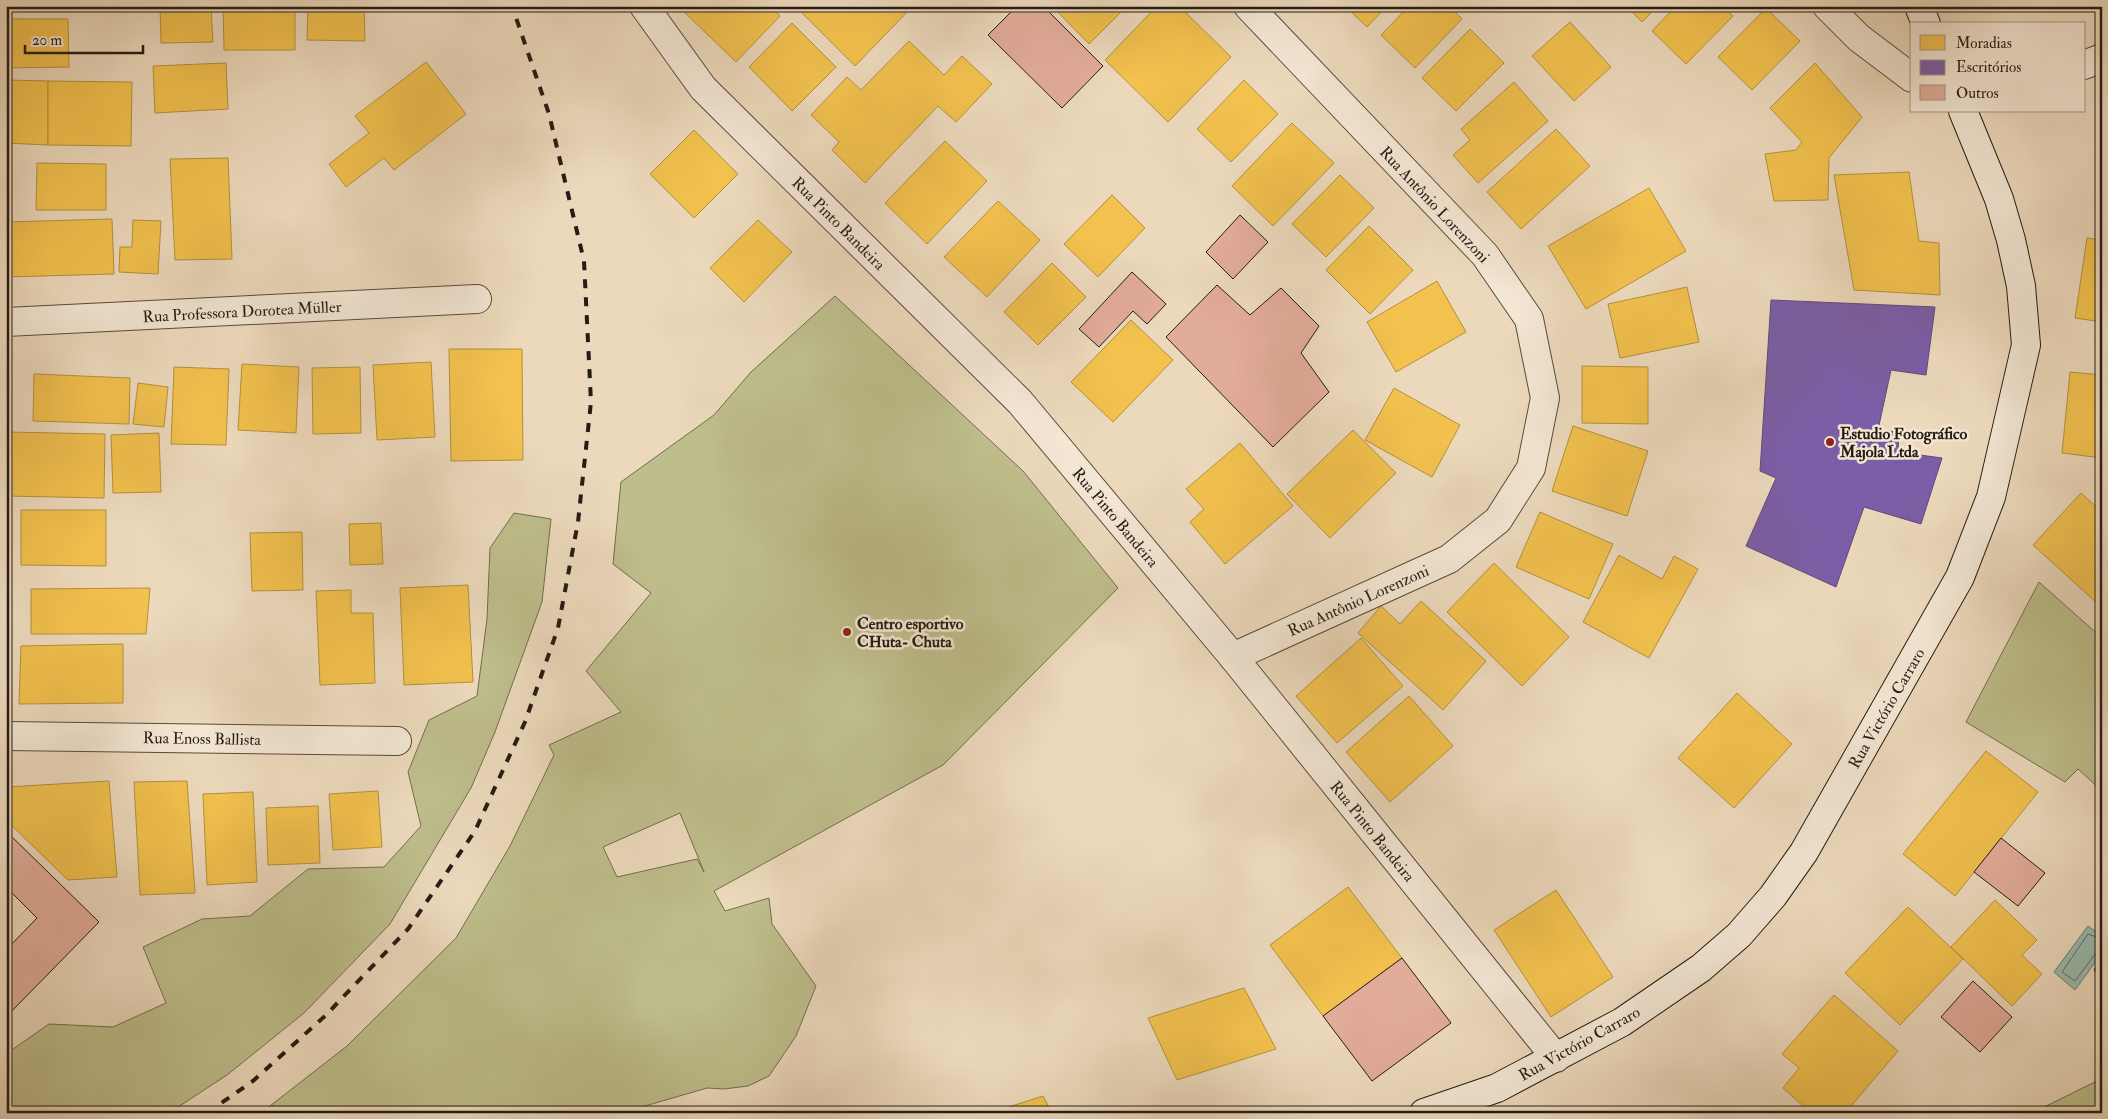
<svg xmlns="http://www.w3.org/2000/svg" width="2108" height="1119" viewBox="0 0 2108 1119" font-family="'IM FELL Double Pica',serif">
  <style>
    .green { fill: #bebe8c; stroke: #726d50; fill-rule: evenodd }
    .water { fill: #99baae; stroke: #6b7b70 }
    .homes { fill: #f2c14e; stroke: #b4903d }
    .offices { fill: #7b5ea7; stroke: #614a7b }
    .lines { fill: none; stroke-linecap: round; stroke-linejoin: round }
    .shore { stroke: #5f6b61; stroke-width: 1 }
    .building { fill: #e2ac9a; stroke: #251c14 }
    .minor-casing { stroke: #574b3e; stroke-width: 30 }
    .secondary-casing { stroke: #251c14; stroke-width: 30 }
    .minor { stroke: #f3e6d3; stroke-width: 28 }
    .secondary { stroke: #f3e6d3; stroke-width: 28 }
    .rail { stroke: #251c14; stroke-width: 4; stroke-dasharray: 9 9; stroke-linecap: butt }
    .poi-dot { fill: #8f2418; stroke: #f3e6d3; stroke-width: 2 }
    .labels { text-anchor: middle; stroke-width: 5; stroke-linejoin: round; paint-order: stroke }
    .street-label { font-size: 16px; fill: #251c14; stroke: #f3e6d3 }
    .poi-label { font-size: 16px; font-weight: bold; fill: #251c14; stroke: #f3e6d3; text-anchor: start }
  </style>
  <rect width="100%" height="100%" fill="#ecd9bc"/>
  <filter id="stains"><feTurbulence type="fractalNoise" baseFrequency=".004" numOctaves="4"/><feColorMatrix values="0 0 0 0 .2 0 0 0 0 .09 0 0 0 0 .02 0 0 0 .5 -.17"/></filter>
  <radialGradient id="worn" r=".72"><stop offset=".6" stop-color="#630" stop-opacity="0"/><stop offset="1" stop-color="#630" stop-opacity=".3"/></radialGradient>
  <!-- green -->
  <g class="green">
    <path d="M 835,296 L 1023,471 L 1118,588 L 943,765 L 714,891 L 725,911 L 769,898 L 772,924 L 816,986 L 796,1036 L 769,1076 L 748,1086 L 724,1089 L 707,1088 L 621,1113 L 261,1113 L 347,1046 L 456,938 L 510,846 L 554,755 L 549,745 L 621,712 L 586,671 L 651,593 L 613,564 L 621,482 L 714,415 L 751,372 ZM 680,813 L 704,872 L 697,859 L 617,877 L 603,847 Z"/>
    <polygon points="514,513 551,519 542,602 495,732 471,788 390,924 304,1013 227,1075 169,1113 6,1113 6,1054 49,1024 113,1027 166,1003 143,947 202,919 250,916 308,869 384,867 421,826 408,772 429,720 477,696 487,619 490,548"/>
    <polygon points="2039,582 2102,638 2102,791 2078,769 2065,782 1966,722"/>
    <polygon points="2102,1075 2102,1113 2032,1113 2099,1080"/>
  </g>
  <!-- water -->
  <polygon class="water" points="2088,926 2102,936 2102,953 2075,990 2054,972"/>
  <!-- homes -->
  <g class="homes">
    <rect x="6" y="6" width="19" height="2"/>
    <polygon points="160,6 211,6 213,42 161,43"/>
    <polygon points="223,6 295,6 295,50 224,50"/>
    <polygon points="308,6 364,6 365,41 307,40"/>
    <polygon points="678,6 770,6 780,16 736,62"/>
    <polygon points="795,6 910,6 911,8 855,66"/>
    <polygon points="1052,6 1127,6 1089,44"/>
    <polygon points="1157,6 1179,6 1231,57 1168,122 1105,60"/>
    <polygon points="1345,6 1387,6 1367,27"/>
    <polygon points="1409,6 1449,6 1462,19 1415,68 1381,35"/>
    <polygon points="1626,6 1658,6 1642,22"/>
    <polygon points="1676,6 1723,6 1733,16 1686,64 1652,31"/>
    <polygon points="1766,8 1800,41 1752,90 1718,57"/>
    <polygon points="6,19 68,19 69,67 6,68"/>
    <polygon points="1570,22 1611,67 1574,101 1532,56"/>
    <polygon points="792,23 836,67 792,111 749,67"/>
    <polygon points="1470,29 1504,63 1456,111 1422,78"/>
    <polygon points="909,41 944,75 962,56 992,84 956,122 938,106 865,183 832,150 839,142 811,115 847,77 861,90"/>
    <polygon points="426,62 466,114 394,170 384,158 346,187 329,164 369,133 355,116"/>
    <polygon points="226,63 228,109 155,113 153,66"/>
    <polygon points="1815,63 1862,117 1829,158 1828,200 1774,201 1765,154 1796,150 1802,142 1770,108"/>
    <polygon points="6,80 48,81 48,145 6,143"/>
    <polygon points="1244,80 1278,114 1231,162 1197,129"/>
    <polygon points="48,81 132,82 131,146 48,145"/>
    <polygon points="1514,82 1548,121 1478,183 1453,155 1470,140 1461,129"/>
    <polygon points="1292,123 1334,163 1273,226 1232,186"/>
    <polygon points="1556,129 1590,166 1521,229 1487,192"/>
    <polygon points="694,130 738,174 694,218 650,174"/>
    <polygon points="945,141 987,181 927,244 885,203"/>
    <polygon points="228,158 232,259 175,260 170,159"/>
    <polygon points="37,163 106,164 106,210 36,210"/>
    <polygon points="1909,172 1919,241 1939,243 1940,295 1854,290 1834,175"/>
    <polygon points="1340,175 1374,208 1326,257 1292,224"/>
    <polygon points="1649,188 1686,251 1586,309 1548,246"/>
    <polygon points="1112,195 1145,228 1098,277 1064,244"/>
    <polygon points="998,201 1040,240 987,297 944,257"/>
    <polygon points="112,219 114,274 6,277 6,222"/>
    <polygon points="133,220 161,221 158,274 119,272 120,247 132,247"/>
    <polygon points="758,220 792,252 744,302 710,268"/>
    <polygon points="1369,226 1413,270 1370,314 1326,270"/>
    <polygon points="2087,238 2102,240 2102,322 2075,318"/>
    <polygon points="1052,263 1086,297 1038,345 1004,312"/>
    <polygon points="1437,281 1466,332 1396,372 1367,322"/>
    <polygon points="1687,287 1699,342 1620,358 1608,304"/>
    <polygon points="1131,320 1173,360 1113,422 1071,382"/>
    <polygon points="449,349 522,349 523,460 451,461"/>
    <polygon points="431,362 435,437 377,440 373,365"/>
    <polygon points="242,364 299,367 296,433 238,430"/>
    <polygon points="1582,366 1648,367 1648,424 1582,423"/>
    <polygon points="174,367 229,369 226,445 171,444"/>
    <polygon points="360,367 361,433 313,434 312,368"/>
    <polygon points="2070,372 2102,375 2102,458 2062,453"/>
    <polygon points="34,374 130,378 129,424 33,421"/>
    <polygon points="138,383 168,387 164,427 133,424"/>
    <polygon points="1394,388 1460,425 1432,477 1365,440"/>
    <polygon points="1573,426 1648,451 1627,516 1552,491"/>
    <polygon points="1353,430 1396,473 1330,538 1287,494"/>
    <polygon points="6,432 105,434 104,498 6,496"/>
    <polygon points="159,433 161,492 113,493 111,435"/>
    <polygon points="1240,443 1293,506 1225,564 1190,522 1204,509 1186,489"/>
    <polygon points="2081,493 2102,512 2102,602 2099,605 2033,545"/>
    <polygon points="21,510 106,510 106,566 21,565"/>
    <polygon points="1540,512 1613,544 1589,599 1516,567"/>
    <polygon points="381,523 383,564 350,565 349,524"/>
    <polygon points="302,532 303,590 252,591 250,533"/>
    <polygon points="1619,555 1662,579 1674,556 1698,569 1649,658 1583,622"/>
    <polygon points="1494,563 1569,637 1522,686 1447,612"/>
    <polygon points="468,585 473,682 404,685 400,588"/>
    <polygon points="150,588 146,634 31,634 31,589"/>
    <polygon points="351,590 351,613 373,613 375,683 320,685 316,591"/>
    <polygon points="1421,601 1486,661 1443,710 1358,633 1381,606 1400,624"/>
    <polygon points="1361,638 1403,686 1337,743 1296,696"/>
    <polygon points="123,644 123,703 19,704 21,646"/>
    <polygon points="1737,693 1792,744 1734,808 1678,758"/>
    <polygon points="1409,696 1453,746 1390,802 1346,752"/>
    <polygon points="1986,751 2038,792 1955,896 1903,854"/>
    <polygon points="109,781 117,877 68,880 6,820 6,787"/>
    <polygon points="187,781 195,893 140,895 134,782"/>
    <polygon points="378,791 382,847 333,850 329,794"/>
    <polygon points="253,792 257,882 207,885 203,794"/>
    <polygon points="318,806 320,863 268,865 266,808"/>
    <polygon points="1348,887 1402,958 1323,1016 1270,945"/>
    <polygon points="1556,890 1613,977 1551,1017 1494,930"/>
    <polygon points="1995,900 2037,940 2022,955 2042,974 2012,1006 1951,947"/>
    <polygon points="1908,907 1963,959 1900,1025 1845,973"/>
    <polygon points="1244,988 1276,1049 1177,1080 1148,1018"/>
    <polygon points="1834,995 1898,1051 1845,1113 1811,1113 1783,1088 1799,1068 1782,1054"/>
    <polygon points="1043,1096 1052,1113 990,1113"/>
  </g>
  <!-- offices -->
  <polygon class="offices" points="1771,300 1935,307 1926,375 1891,370 1878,430 1899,432 1898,452 1942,458 1921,524 1864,507 1836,587 1746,546 1776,478 1760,471"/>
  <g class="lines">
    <!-- shore -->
    <polyline class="shore" points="2102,939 2088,934 2062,972 2075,981 2096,953 2102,951"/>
  </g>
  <!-- building -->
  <g class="building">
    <polygon points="1017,6 1043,6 1103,66 1062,108 988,35"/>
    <polygon points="1240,215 1268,242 1233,279 1206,252"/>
    <polygon points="1132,272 1166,304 1147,324 1133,311 1099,347 1079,329"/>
    <polygon points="1217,285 1250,315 1281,288 1319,326 1301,353 1329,392 1273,447 1166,337"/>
    <polygon points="6,831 99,922 6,1017 6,950 37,918 6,887"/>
    <polygon points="2001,838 2045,873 2018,906 1974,872"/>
    <polygon points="1402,958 1451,1023 1372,1081 1323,1016"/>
    <polygon points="2102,959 2102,977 2094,970"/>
    <polygon points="1973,981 2012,1017 1980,1052 1941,1017"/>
  </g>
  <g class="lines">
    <!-- minor casing -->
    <g class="minor-casing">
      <g id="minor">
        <polyline points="644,6 703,88 1020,402 1233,657 1556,1058"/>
        <polyline points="1827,6 1859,38 1912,78"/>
        <polyline points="2084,65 2102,58"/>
        <polyline points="6,322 477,299"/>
        <polyline points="1233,657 1449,559 1498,520 1531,468 1545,398 1529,319 1485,255 1248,6"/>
        <polyline points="6,736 397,741"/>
      </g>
    </g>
    <!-- secondary casing -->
    <g class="secondary-casing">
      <g id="secondary">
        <polyline points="1919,6 1926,24"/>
        <polyline points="1424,1113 1497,1088 1622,1022 1701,968 1739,935 1773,896 1804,852 1960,577 1991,497 2026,345 2021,286 2011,240 1999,199 1963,111"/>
      </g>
    </g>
    <!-- minor -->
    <use href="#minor" class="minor"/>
    <!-- secondary -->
    <use href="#secondary" class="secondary"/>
    <!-- rail -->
    <polyline class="rail" points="207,1113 253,1081 325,1016 408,929 475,831 525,722 558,628 578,522 591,402 584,261 549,114 512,6"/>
  </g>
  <!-- markers -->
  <g class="poi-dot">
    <circle cx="1830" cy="442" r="5"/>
    <circle cx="847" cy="632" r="5"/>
  </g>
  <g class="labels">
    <!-- street labels -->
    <g class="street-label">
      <text transform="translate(1435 204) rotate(47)" y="6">Rua Antônio Lorenzoni</text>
      <text transform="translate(839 223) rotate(45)" y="6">Rua Pinto Bandeira</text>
      <text transform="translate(242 311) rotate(-3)" y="6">Rua Professora Dorotea Müller</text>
      <text transform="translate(1116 517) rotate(50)" y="6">Rua Pinto Bandeira</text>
      <text transform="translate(1358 600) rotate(-24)" y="6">Rua Antônio Lorenzoni</text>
      <text transform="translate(1886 708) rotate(-60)" y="6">Rua Victório Carraro</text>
      <text transform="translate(202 738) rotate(1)" y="6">Rua Enoss Ballista</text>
      <text transform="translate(1373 831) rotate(51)" y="6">Rua Pinto Bandeira</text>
      <text transform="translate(1579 1043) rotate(-29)" y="6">Rua Victório Carraro</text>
    </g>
    <!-- poi labels -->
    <g class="poi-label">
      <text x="1840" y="439">Estudio Fotográfico<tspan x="1840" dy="18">Majola Ltda</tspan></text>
      <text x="857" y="629">Centro esportivo<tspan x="857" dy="18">CHuta- Chuta</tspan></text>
    </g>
  </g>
  <!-- margin -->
  <rect width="2108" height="1119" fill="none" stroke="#ecd9bc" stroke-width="25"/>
  <rect x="8" y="8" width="2093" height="1104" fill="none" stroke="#251c14" stroke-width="2.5"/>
  <rect x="12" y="12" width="2083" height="1094" fill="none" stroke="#251c14"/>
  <!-- legend -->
  <rect x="1910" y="22" width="175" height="90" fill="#f3e6d3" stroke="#a19587"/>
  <rect x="1920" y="35" width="25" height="15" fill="#f2c14e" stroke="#a19587"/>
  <text x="1956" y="48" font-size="15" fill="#251c14">Moradias</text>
  <rect x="1920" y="60" width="25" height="15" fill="#7b5ea7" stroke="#a19587"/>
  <text x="1956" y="72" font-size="15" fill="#251c14">Escritórios</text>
  <rect x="1920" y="85" width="25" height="15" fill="#e2ac9a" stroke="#a19587"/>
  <text x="1956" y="98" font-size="15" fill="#251c14">Outros</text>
  <!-- scale -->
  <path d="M25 45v8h118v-8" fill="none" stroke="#251c14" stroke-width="2.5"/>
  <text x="32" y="45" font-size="15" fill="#251c14" stroke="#f3e6d3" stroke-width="4" paint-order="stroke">20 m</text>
  <rect width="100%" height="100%" filter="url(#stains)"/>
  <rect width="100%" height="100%" fill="url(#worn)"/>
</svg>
